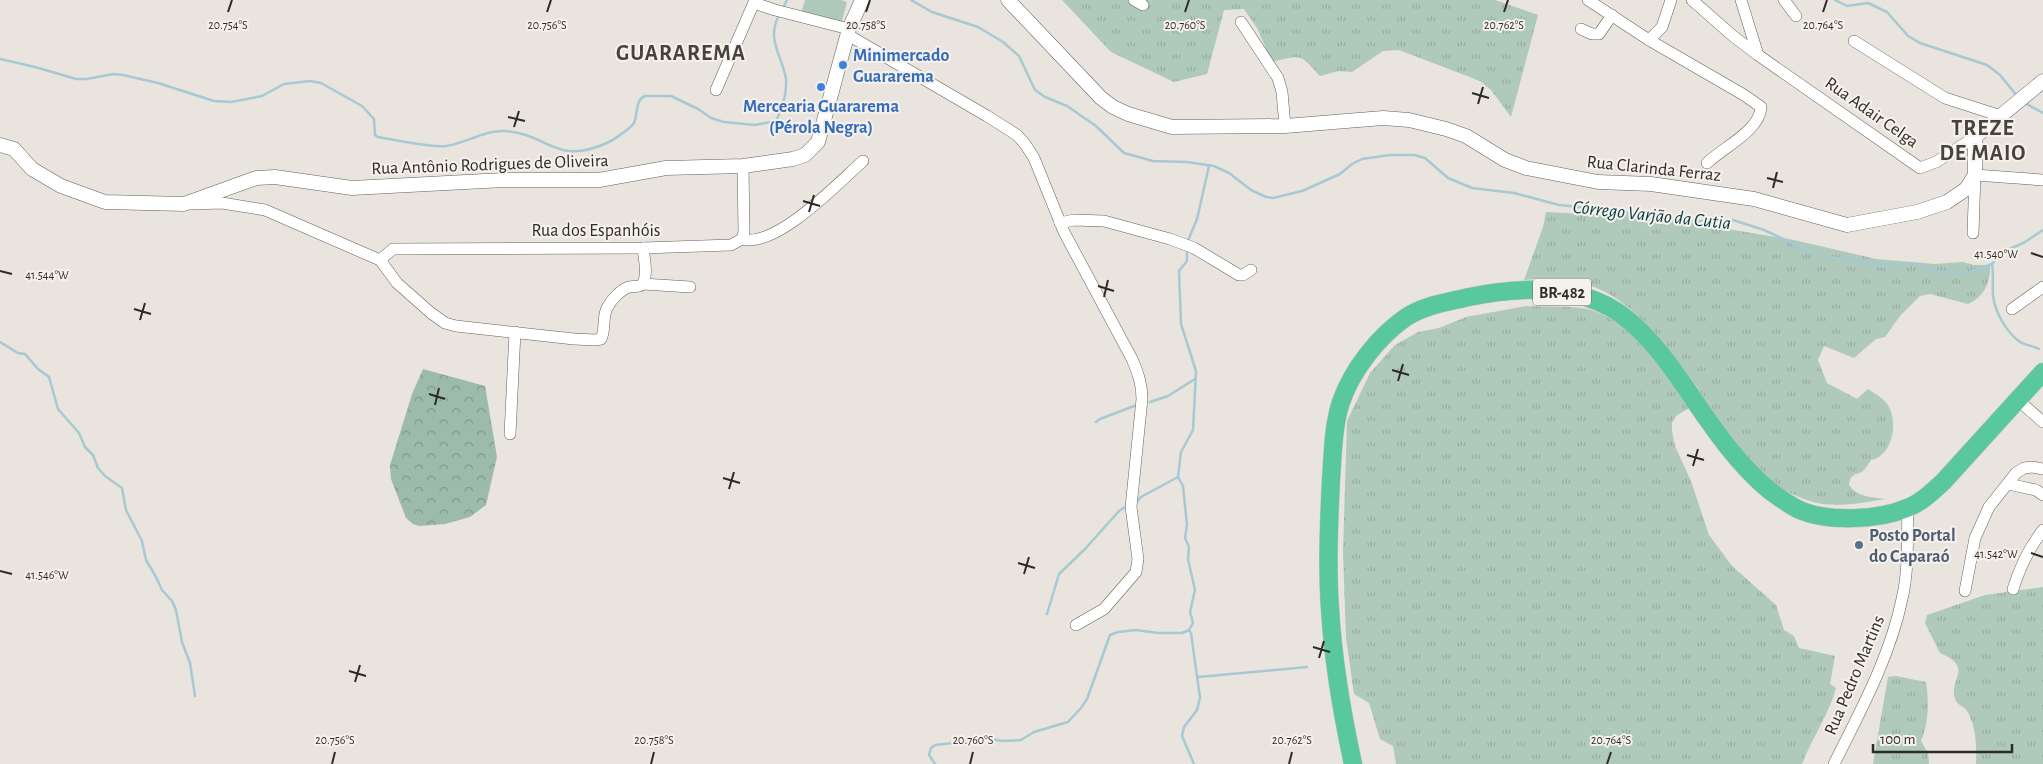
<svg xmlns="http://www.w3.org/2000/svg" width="2043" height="764" viewBox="0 0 2043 764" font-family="'Alegreya Sans',sans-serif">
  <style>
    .grass { fill: url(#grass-tufts) }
    .forest { fill: url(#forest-crowns) }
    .garden { fill: #afc9bb }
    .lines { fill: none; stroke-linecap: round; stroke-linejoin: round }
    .stream { stroke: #a6c9d3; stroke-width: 2.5 }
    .minor-casing { stroke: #64605a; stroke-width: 12 }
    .tertiary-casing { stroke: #64605a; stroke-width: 15 }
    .trunk-casing { stroke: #c4c4c3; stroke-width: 19 }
    .minor { stroke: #fff; stroke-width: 11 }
    .tertiary { stroke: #fff; stroke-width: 14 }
    .trunk { stroke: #5ac89e; stroke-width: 18 }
    .ticks { fill: none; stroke: #2d2b29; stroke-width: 2 }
    .shop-dot { fill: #3f7fe0; stroke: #f6f1eb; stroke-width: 2 }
    .service-dot { fill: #5c6f8a; stroke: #f6f1eb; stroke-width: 2 }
    .labels { text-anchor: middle; stroke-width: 4; stroke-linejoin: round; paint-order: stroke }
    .shield { fill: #f6f1eb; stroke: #696663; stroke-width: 1 }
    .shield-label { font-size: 16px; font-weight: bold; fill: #2d2b29 }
    .shop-label { font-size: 18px; font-weight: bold; fill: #366cbe; stroke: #f6f1eb; text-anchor: start }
    .street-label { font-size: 18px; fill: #2d2b29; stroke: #f6f1eb }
    .service-label { font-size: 18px; font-weight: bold; fill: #4e5e75; stroke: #f6f1eb; text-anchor: start }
    .water-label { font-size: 19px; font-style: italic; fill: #003742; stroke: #f6f1eb }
    .district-label { font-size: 22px; font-weight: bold; letter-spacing: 1px; fill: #46423d; stroke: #f6f1eb }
    .ticks-label { font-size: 12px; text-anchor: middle; fill: #2d2b29; stroke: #f6f1eb; stroke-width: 4; stroke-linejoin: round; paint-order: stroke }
  </style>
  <defs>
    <pattern id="grass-tufts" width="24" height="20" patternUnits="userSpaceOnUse" patternTransform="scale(1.25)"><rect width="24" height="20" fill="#afc9bb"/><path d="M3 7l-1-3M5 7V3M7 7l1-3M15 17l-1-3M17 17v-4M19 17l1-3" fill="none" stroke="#97ada1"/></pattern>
    <pattern id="forest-crowns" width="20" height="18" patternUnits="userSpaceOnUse" patternTransform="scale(1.25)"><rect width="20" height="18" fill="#9dbbab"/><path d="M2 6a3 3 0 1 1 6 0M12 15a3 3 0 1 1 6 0" fill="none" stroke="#80988b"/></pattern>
  </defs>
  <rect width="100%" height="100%" fill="#e9e4de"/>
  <!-- grass -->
  <g class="grass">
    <path d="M 1062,0 L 1495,0 L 1538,15 L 1511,117 L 1491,90 L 1480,81 L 1399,50 L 1383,51 L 1352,72 L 1339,71 L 1320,76 C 1299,53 1302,55 1272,62 L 1257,28 L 1244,9 L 1224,10 L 1207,74 L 1174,82 L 1111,52 Z"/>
    <path d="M 1546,212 L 1585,214 L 1637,213 L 1668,219 L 1794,240 L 1876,259 L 1935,264 L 1963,262 L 1974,265 L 1990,265 C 1991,282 1984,297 1968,304 L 1930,294 L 1920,296 L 1900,316 L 1885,337 L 1876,339 L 1854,358 L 1824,346 L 1818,360 L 1827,383 L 1857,399 L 1868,389 C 1874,393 1885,399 1889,407 C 1898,424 1892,456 1871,460 C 1869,463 1866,468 1863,471 C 1856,476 1851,472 1849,485 C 1857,497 1871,497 1885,499 C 1862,503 1835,508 1813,502 C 1777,492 1748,465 1727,436 C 1715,421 1707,403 1697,387 C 1688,375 1678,363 1669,351 C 1627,298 1594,273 1524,280 L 1543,227 Z"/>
    <path d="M 1526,306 C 1543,307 1580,305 1594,311 C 1638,327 1664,372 1691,407 L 1676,416 L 1672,423 L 1672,431 L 1675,446 L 1691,481 L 1709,535 L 1732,566 L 1776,605 L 1784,630 L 1794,636 L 1799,648 L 1835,656 L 1830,684 L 1836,688 C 1829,714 1812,738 1802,764 L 1396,764 L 1393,746 L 1380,739 L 1369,703 L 1354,694 L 1346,638 L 1343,552 L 1347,421 L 1370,373 L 1395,345 L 1418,332 L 1439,328 L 1466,317 Z"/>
    <path d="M 2043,587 L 2043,764 L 1976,764 C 1977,748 1976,725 1967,711 C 1964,706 1959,706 1956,701 C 1946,681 1976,668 1940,653 L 1925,623 L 1927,615 L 1985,595 Z"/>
    <path d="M 1896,676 L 1926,682 C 1929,701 1929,722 1921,741 L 1928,753 L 1929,764 L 1873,764 L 1888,677 Z"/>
  </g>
  <!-- forest -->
  <polygon class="forest" points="423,369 485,386 497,457 486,505 470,517 445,524 419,526 413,524 406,518 391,479 390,465 412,394"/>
  <!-- garden -->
  <polygon class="garden" points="805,0 841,0 847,2 841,25 801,13"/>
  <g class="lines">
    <!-- stream -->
    <g class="stream">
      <polyline points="911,0 932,12 978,27 1003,42 1019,56 1035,90 1045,97 1067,106 1096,126 1124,153 1153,161 1187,162 1214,166 1229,173 1251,190 1266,197 1273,198 1302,191 1340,174 1352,164 1362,159 1390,155 1414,155 1425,158 1448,178 1472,188 1514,193 1559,205 1588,208 1604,208 1659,218 1699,221 1733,220 1764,230 1820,256 1855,260 1885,267 1912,263 1934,271 1967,273 1992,264 2001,253 2025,242 2043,230"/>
      <polyline points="1835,0 1847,6 1868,3 1887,12 1908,36 1920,43 1987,65 2000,75 2017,96"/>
      <polyline points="783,8 787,0"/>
      <path d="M 0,59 L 35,67 L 76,79 L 87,79 L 113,74 L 123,75 L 158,83 L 214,101 L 231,102 L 262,96 L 284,84 L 310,81 L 321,83 L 362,106 L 374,119 L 375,135 L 378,137 C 394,140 432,148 446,146 C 467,143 484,130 505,131 C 549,134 555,166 607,143 C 612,141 631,128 634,123 C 638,114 635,100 645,96 L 671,96 L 698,109 L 711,118 L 724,122 L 755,125 L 776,121 C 782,109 787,93 786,79 C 782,55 766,40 779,15"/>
      <polyline points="2025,103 2043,113"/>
      <polyline points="1187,243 1197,219 1209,166"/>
      <path d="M 1992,264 C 1994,275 1992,285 1993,296 C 1995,312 2006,332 2020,342 C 2025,345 2033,346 2039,349"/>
      <polyline points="0,342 18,353 25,354 38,369 49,377 58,409 79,433 85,447 93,455 98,468 105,476 122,488 126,510 142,541 146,560 156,577 162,590 172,601 176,610 182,642 190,663 195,696"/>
      <polyline points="1150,402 1168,396 1195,379"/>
      <polyline points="1096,422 1100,419 1134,406"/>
      <polyline points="1135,503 1141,497 1178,477"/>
      <polyline points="1047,614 1059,574 1085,549 1119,511 1125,507"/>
      <polyline points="1189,630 1191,633 1200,698 1197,710 1184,727 1182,736 1194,764"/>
      <polyline points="1198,677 1307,667"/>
      <polyline points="935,764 929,755 931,748 935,745 989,739 1003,741 1021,740 1034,732 1068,722 1081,708 1087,699 1110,635 1118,632 1136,630 1158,633 1182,633 1189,630 1193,623 1190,612 1195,590 1188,559 1189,547 1185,538 1187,525 1183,486 1178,477 1181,452 1193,430 1196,371 1181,324 1179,271 1187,261 1187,248"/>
    </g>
    <!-- minor casing -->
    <g class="minor-casing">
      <g id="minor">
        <polyline points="1134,0 1143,5"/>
        <path d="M 1588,0 L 1649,40 L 1744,95 L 1761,107 C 1760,131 1722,148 1707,163"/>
        <polyline points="1692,0 1733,36 1758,55 1920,168 1936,162 1975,137"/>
        <polyline points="1741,0 1758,55"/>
        <polyline points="1784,0 1796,16"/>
        <polyline points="754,3 775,10 849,29"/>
        <polyline points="1241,22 1278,78 1282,92 1285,126"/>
        <polyline points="1581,29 1592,34 1599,34 1612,15"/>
        <path d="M 848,35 L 987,116 L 1017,135 L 1025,144 L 1034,158 L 1064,232 L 1132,359 C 1138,373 1142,384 1142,399 L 1131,507 L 1138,559 L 1136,572 L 1104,609 L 1076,625"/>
        <polyline points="1649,40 1662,27 1671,0"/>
        <polyline points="1854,41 1945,98 2001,116"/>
        <polyline points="716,90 755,0"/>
        <path d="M 191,204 L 222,203 L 265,210 L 380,260 L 397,283 L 431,313 L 445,323 L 456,326 L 574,339 L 595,340 L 601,339 C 606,329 602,318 607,308 C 611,300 620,290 629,287 C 635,285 640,289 643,283 C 648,274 644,257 643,248"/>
        <polyline points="1060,223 1074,220 1104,221 1170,239 1194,248 1239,275 1243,275 1251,270"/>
        <polyline points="1973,233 1975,175 2043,180"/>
        <path d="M 742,239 C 776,249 838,183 863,161"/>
        <polyline points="380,260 393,249 643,248 731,245 742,239 744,232 743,166"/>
        <polyline points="643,284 690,287"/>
        <polyline points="2012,309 2043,287"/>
        <polyline points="2018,400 2043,422"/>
        <polyline points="510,434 515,332"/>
        <polyline points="2008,484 2036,490 2043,495"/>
        <path d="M 2013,589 C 2020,567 2028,549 2043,530"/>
        <polyline points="1965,591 1975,538 1989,507 2016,473 2024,468 2032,467 2043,469"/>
        <path d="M 1834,764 C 1860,712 1890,657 1902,599 C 1909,570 1907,538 1908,508"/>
      </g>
    </g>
    <!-- tertiary casing -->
    <g class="tertiary-casing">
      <g id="tertiary">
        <polyline points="1008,0 1101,98 1113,107 1128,114 1172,127 1285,126 1383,118 1409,120 1446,129 1466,136 1505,160 1526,168 1598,182 1651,184 1754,199 1847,225 1917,212 1947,202 1966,189 1975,175 1975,137 2043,81"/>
        <polyline points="0,145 14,149 32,169 61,186 105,202 184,204 256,178 275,177 352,188 504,180 599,180 666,168 743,166 793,159 805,155 818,142 849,29 862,0"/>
      </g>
    </g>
    <!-- trunk casing -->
    <g class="trunk-casing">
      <path id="trunk" d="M 1353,764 C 1342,713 1333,661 1330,609 C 1327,566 1329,522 1331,479 C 1333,454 1333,426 1341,402 C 1352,370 1378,337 1405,318 C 1424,305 1448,302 1469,297 C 1517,287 1573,284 1616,311 C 1637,325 1653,343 1668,363 C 1700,406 1727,455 1769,490 C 1780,498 1790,506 1802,511 C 1830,522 1879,520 1907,508 C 1921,503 1932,492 1943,482 L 2043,372"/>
    </g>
    <!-- minor -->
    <use href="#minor" class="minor"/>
    <!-- tertiary -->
    <use href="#tertiary" class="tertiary"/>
    <!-- trunk -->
    <use href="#trunk" class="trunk"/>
  </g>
  <!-- ticks -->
  <path class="ticks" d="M 228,12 L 232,0M 547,12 L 551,0M 866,12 L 870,0M 1185,12 L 1189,0M 1504,12 L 1508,0M 1823,12 L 1827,0M 1472,93 L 1489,98M 1478,104 L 1483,87M 508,117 L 525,121M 514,127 L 519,111M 1767,178 L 1783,182M 1773,188 L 1777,172M 803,201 L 820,206M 809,212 L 814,195M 2031,253 L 2043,257M 0,271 L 12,274M 1098,286 L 1114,291M 1104,297 L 1108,280M 134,309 L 151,314M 140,320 L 145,303M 1392,370 L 1409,375M 1398,381 L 1403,364M 429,394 L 445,399M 435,405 L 439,388M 1687,455 L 1704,460M 1693,466 L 1698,449M 723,478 L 740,483M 729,489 L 734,472M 2031,553 L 2043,557M 1018,563 L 1035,568M 0,571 L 12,574M 1024,574 L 1029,557M 1313,647 L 1330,652M 1319,658 L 1324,641M 349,671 L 366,676M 355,682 L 360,665M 332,764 L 335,752M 651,764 L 654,752M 970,764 L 973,752M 1289,764 L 1292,752M 1607,764 L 1611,752"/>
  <!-- markers -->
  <g class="shop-dot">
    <circle cx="843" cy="65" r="5"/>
    <circle cx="821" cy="87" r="5"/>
  </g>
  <circle class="service-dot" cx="1859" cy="545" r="5"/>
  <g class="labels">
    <!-- shield labels -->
    <rect class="shield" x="1533" y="278.5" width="58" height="27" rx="4"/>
    <g class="shield-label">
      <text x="1562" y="298">BR-482</text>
    </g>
    <!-- shop labels -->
    <g class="shop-label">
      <text x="853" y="61">Minimercado<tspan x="853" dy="21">Guararema</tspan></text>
      <text x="821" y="112" text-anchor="middle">Mercearia Guararema<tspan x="821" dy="21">(Pérola Negra)</tspan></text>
    </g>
    <!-- street labels -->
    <g class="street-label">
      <text transform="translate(1872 112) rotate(35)" y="6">Rua Adair Celga</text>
      <text transform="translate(490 164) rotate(-2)" y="6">Rua Antônio Rodrigues de Oliveira</text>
      <text transform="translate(1654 168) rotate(6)" y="6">Rua Clarinda Ferraz</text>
      <text x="596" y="236">Rua dos Espanhóis</text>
      <text transform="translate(1854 675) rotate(-67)" y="6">Rua Pedro Martins</text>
    </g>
    <!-- service labels -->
    <g class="service-label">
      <text x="1869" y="541">Posto Portal<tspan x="1869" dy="21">do Caparaó</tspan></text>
    </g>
    <!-- water labels -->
    <g class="water-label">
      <text transform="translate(1652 214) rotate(6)" y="7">Córrego Varjão da Cutia</text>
    </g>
    <!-- district labels -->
    <g class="district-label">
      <text x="681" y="60">GUARAREMA</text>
      <text x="1983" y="135">TREZE<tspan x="1983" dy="25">DE MAIO</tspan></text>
    </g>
  </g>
  <g class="ticks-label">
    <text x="228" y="29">20.754°S</text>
    <text x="547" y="29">20.756°S</text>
    <text x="866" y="29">20.758°S</text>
    <text x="1185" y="29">20.760°S</text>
    <text x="1504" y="29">20.762°S</text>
    <text x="1823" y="29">20.764°S</text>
    <text x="1996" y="258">41.540°W</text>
    <text x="47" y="279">41.544°W</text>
    <text x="1996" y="558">41.542°W</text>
    <text x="47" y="579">41.546°W</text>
    <text x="335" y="744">20.756°S</text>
    <text x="654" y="744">20.758°S</text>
    <text x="973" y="744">20.760°S</text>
    <text x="1292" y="744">20.762°S</text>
    <text x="1611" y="744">20.764°S</text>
  </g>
  <!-- scale -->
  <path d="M1873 744v8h139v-8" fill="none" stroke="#2d2b29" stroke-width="2.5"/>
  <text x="1880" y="744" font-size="15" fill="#2d2b29" stroke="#f6f1eb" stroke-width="4" paint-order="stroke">100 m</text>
</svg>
